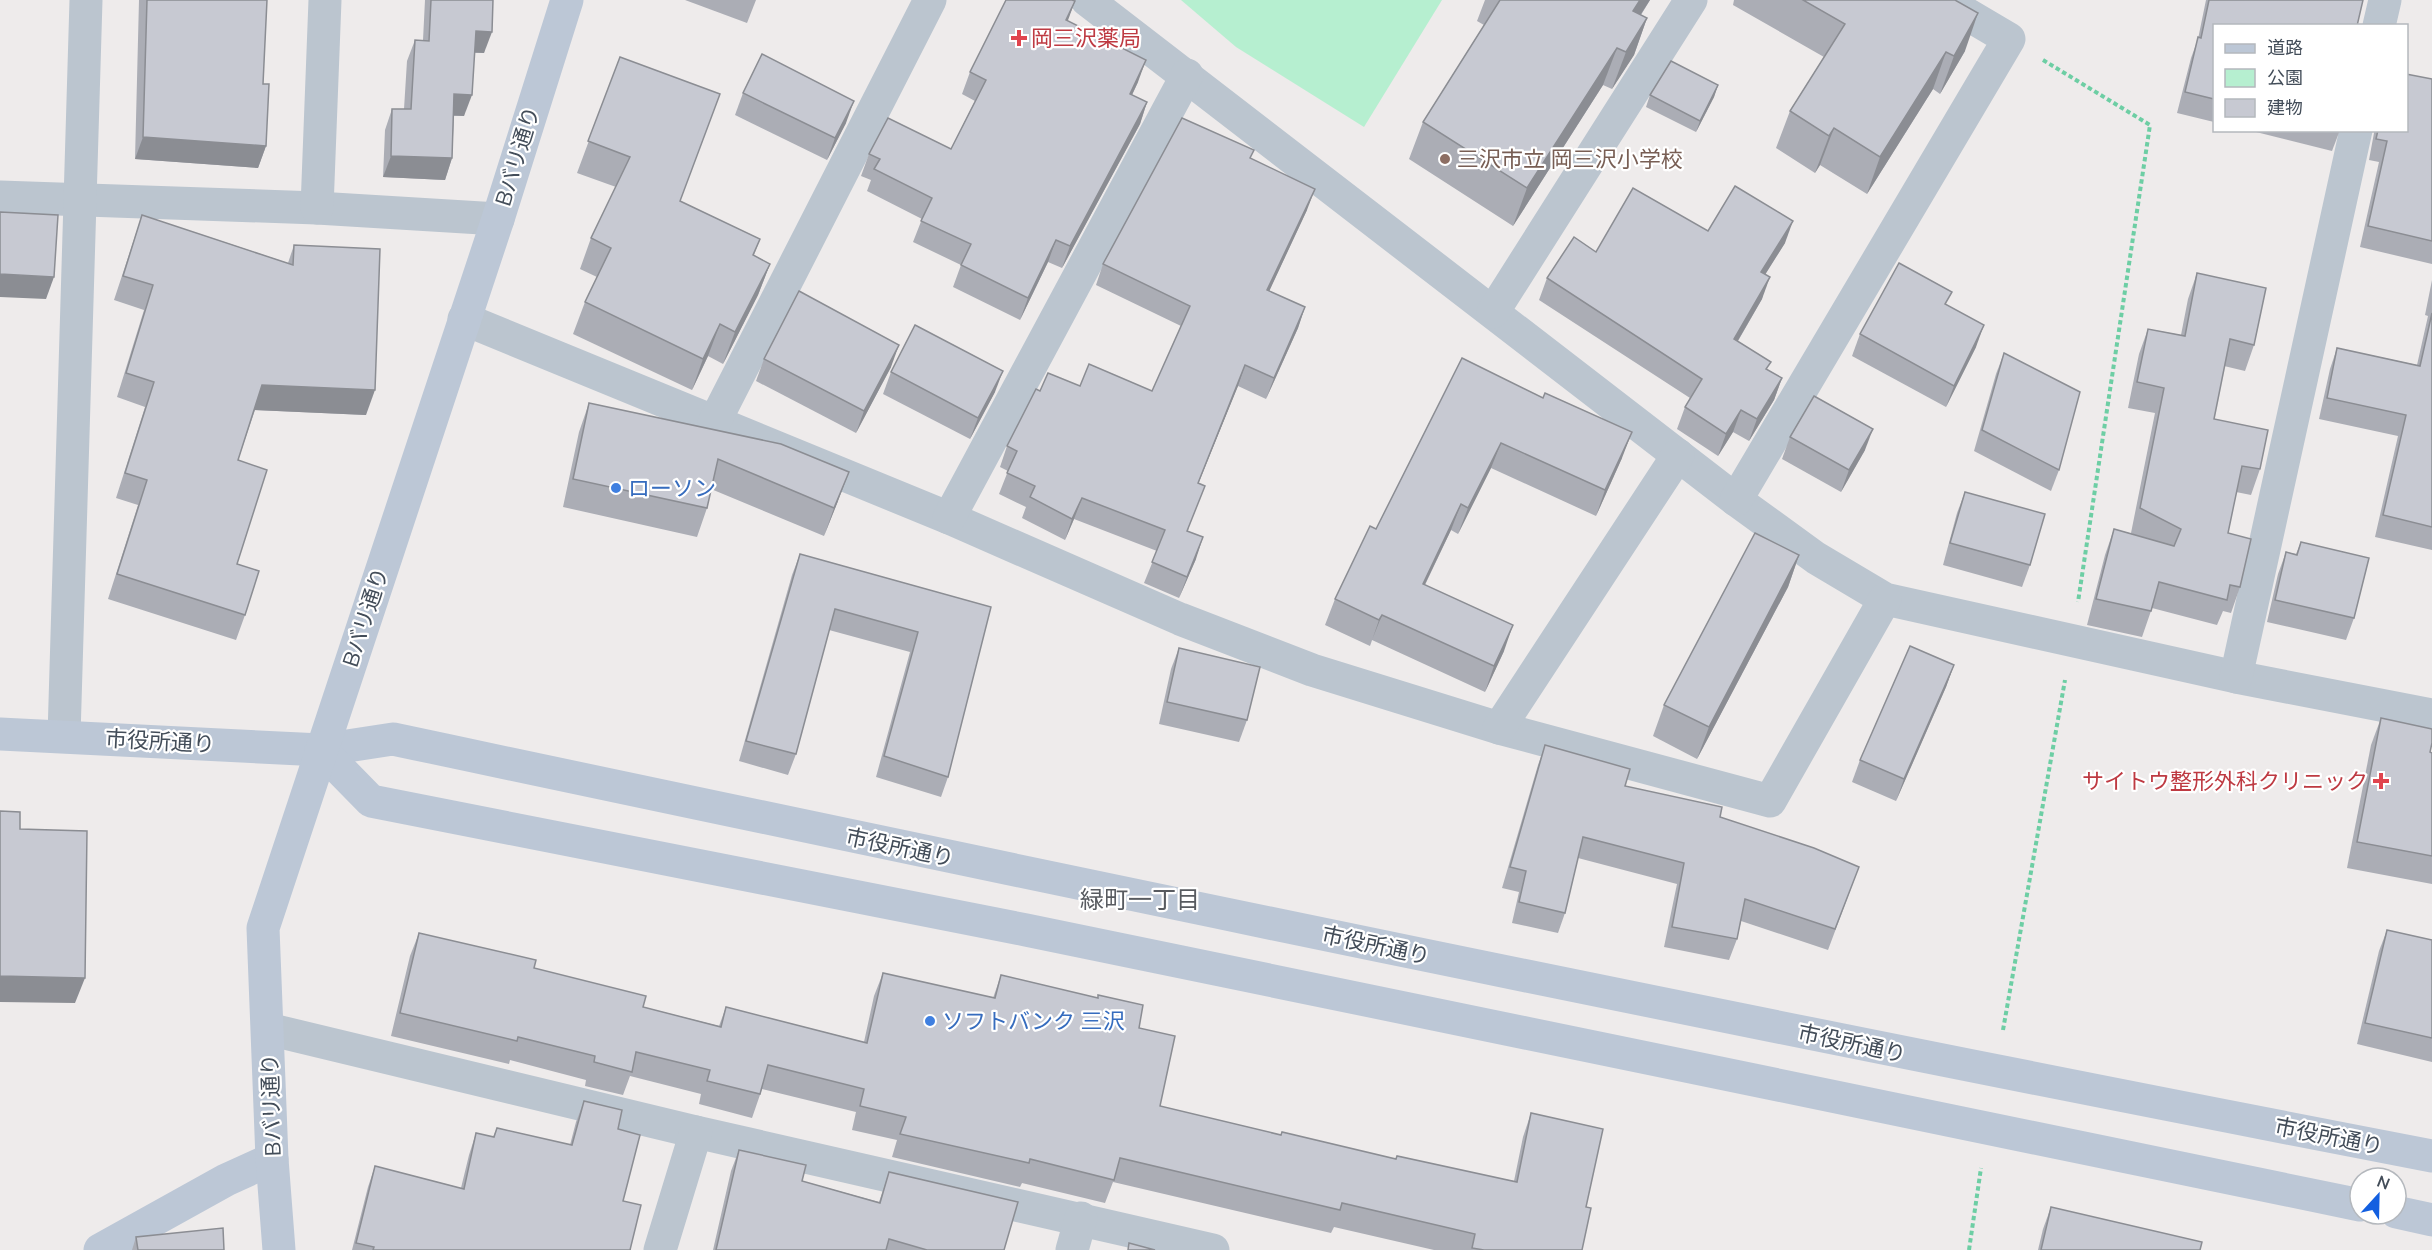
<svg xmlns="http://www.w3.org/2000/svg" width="2432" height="1250" viewBox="0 0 2432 1250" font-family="Mulish,'Noto Sans JP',sans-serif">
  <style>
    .green { fill: #b6efd0 }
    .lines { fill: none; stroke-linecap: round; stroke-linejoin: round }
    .path { stroke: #6dcea4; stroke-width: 4; stroke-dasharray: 4.5 3; stroke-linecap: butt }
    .street { stroke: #bbc5cf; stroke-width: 33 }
    .secondary { stroke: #bcc7d6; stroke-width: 33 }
    .wall { fill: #abadb5 }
    .shaded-wall { fill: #8b8d93 }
    .building { fill: #c7c9d2; stroke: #8b8d93; stroke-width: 1.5 }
    .health-dot { fill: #e0444e; stroke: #fff; stroke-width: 2 }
    .education-dot { fill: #8d6e63; stroke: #fff; stroke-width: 2 }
    .shop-dot { fill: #3f7fe0; stroke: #fff; stroke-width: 2 }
    .labels { text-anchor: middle; stroke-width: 4.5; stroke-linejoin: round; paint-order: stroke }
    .health-label { font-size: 22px; fill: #be3a42; stroke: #fff; text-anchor: start }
    .street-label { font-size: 22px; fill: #434d59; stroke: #fff }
    .education-label { font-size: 22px; fill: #785e54; stroke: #fff; text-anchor: start }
    .shop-label { font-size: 22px; fill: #366cbe; stroke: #fff; text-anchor: start }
    .neighbourhood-label { font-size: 24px; fill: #585b60; stroke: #fff }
  </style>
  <rect width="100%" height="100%" fill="#eeebeb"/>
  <!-- green -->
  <polygon class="green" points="1181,0 1442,0 1364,127 1236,47"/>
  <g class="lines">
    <!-- path -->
    <g class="path">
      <polyline points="2043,60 2150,125 2078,602"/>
      <polyline points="2003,1030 2065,680"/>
      <polyline points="1969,1250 1981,1168"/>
    </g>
    <!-- street -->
    <g class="street">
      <polyline points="1087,0 1736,500 1816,558 1885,599 2236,677 2432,715"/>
      <polyline points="2379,26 2385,0"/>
      <polyline points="0,197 317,208 498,219"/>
      <polyline points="317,208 325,0"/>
      <polyline points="1493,312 1691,0"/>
      <polyline points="464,319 949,518 1180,619 1312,670 1499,728 1770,801 1885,599"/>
      <polyline points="714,423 930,0"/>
      <polyline points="1736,500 2009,39 1943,0"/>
      <polyline points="949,518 1187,75"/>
      <polyline points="2236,677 2356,130"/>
      <polyline points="1499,728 1678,455"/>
      <polyline points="64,736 86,0"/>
      <polyline points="268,1029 696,1132 1213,1250"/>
      <polyline points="660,1250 696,1132"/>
      <polyline points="1072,1250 1081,1218"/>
    </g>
    <!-- secondary -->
    <g class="secondary">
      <path d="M 0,734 L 321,750 L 393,739 C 1072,883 1751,1025 2432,1156"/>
      <polyline points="321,750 371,801 1026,930 2360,1205"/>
      <polyline points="2396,1212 2432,1220"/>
      <polyline points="100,1250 226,1180 272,1159"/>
      <polyline points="279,1250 272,1159 263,928 498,219 567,0"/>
    </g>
  </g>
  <!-- wall -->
  <g class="wall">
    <polygon points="139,0 267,0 263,84 266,146 258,168 135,159"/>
    <polygon points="425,0 493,0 484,53 474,53 464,116 454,116 452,158 445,180 383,177 385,130 392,109 404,109 407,61 415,40 423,40"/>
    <polygon points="685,0 756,0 747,23"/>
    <polygon points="1485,0 1650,0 1641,15 1647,18 1634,55 1612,89 1603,85 1513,226 1409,159 1423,122 1484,25 1477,21"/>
    <polygon points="1734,0 1955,0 1965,51 1940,94 1933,89 1867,194 1820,165 1815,173 1776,148 1790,111 1824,57 1733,5"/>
    <polygon points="2206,0 2363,0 2214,26 2214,122 2177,113 2191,58 2198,39"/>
    <polygon points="1068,21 1138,82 1132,95 1147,102 1140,124 1062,268 1048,262 1020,320 953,287 961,265 913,242 922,219 867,191 871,180 861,176 869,154 951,149 975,101 962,94 970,72"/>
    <polygon points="620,57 680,201 760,239 754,255 770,264 758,295 723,364 708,356 692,390 573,334 585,302 597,277 580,269 591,238 616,187 577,173"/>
    <polygon points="2432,79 2432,264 2360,247 2379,162 2369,160 2374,133 2374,130 2406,130"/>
    <polygon points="1718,85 1714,97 1696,132 1646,107 1650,95"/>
    <polygon points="743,93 846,123 827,160 735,115"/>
    <polygon points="2248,130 2340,130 2332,151"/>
    <polygon points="1251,158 1307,210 1269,291 1305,307 1298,328 1266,399 1238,386 1198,483 1188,531 1196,559 1179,598 1144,583 1157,551 1074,519 1065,540 1022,518 1026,507 999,494 1008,471 1000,467 1007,446 1040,391 1080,386 1152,391 1181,326 1096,285 1103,264"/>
    <polygon points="142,215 288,263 294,245 366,415 255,410 238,460 237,564 245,615 236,640 108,599 138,505 116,498 145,407 117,397 144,310 114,300"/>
    <polygon points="1708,231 1785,243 1765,274 1762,299 1738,341 1768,370 1782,378 1774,400 1749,441 1733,432 1718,456 1677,429 1685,407 1690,398 1539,300 1547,278 1596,252"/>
    <polygon points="2197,273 2254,345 2245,371 2224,366 2214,419 2260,469 2251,495 2236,492 2228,533 2240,587 2231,613 2223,611 2217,625 2152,608 2142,637 2087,625 2105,555 2114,529 2133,534 2131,533 2155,413 2128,408 2139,354 2148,329 2181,335 2188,299"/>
    <polygon points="2432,280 2432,550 2375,537 2398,436 2319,419 2330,369 2337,348 2417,365 2428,316 2425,315"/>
    <polygon points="1947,305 1976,347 1946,407 1852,356 1860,334"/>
    <polygon points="2004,353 2059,470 2051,491 1974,451 1996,374"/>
    <polygon points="1462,358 1622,458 1596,516 1491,468 1458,534 1451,530 1425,585 1504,651 1485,692 1372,640 1370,646 1325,625 1335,599 1376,529"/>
    <polygon points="764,359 891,367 856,433 756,381"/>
    <polygon points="891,372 995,392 970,439 883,394"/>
    <polygon points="589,403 838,501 824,536 711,489 707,508 697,537 563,507 579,432"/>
    <polygon points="1790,437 1865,450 1841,492 1782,459"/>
    <polygon points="1965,492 2030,565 2022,587 1943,565 1957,513"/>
    <polygon points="2301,542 2354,618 2346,640 2267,622 2278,574 2286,552 2296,554"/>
    <polygon points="800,554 991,607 948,777 941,797 876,777 910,652 829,630 796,754 788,775 739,761 792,575"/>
    <polygon points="1799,555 1788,587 1697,759 1653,736 1664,705"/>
    <polygon points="1179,648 1247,720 1239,742 1159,724 1171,669"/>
    <polygon points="1954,665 1946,687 1896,801 1852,782 1860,760"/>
    <polygon points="2381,718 2432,753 2432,884 2347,868 2371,745"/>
    <polygon points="1545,745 1625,786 1720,817 1859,867 1828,950 1741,921 1737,939 1729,960 1664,947 1677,884 1578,858 1565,913 1558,933 1512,923 1519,892 1502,888 1538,765"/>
    <polygon points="2387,930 2432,940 2432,1062 2357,1044 2379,951"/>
    <polygon points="419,933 534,968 643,1007 719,1026 726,1007 864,1042 874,996 883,973 993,998 1001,975 1139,1028 1160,1106 1281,1135 1396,1159 1514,1181 1523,1137 1531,1113 1586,1207 1582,1250 1434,1250 1334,1227 1331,1233 1113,1182 1105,1203 1022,1183 1020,1187 892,1157 897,1140 852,1130 856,1112 762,1089 752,1118 699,1104 701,1094 630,1076 623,1095 585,1086 586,1080 510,1060 509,1064 391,1036 410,956"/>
    <polygon points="584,1101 618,1129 623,1201 630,1250 631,1250 352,1250 368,1187 375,1166 461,1188 469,1155 476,1133 493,1137 497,1128 570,1145 576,1122"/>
    <polygon points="739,1150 802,1181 879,1202 889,1172 1004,1250 713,1250 731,1171"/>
    <polygon points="2051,1207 2200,1250 2038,1250 2043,1229"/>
    <polygon points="136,1237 224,1250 132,1250"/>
  </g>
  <!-- shaded-wall -->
  <g class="shaded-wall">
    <polygon points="1640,0 1650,0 1619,48 1633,11"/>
    <polygon points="1075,1 1067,23 1066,20"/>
    <polygon points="1978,13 1965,51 1940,94 1954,56"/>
    <polygon points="1647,18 1634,55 1612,89 1626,52"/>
    <polygon points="476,31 492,32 484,53 468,52"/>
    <polygon points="1617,48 1603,85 1513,226 1527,188"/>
    <polygon points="1946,52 1933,89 1867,194 1880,157"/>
    <polygon points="1146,60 1138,82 1122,116 1130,94"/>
    <polygon points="1718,85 1714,97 1696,132 1700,121"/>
    <polygon points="454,94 472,95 464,116 447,115"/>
    <polygon points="854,101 846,123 827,160 835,138"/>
    <polygon points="1147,102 1140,124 1062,268 1070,246"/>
    <polygon points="1834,128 1820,165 1815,173 1829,136"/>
    <polygon points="143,137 266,146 258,168 135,159"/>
    <polygon points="391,156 452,158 445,180 383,177"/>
    <polygon points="1315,189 1307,210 1260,311 1267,290"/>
    <polygon points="1793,221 1785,243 1753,294 1761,272"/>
    <polygon points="1056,240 1048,262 1020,320 1028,298"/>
    <polygon points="770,264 758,295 723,364 735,332"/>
    <polygon points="0,274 54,277 46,299 0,297"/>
    <polygon points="1770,277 1762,299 1726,361 1734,339"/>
    <polygon points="1305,307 1298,328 1266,399 1274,378"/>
    <polygon points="720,324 708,356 692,390 703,359"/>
    <polygon points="1984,325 1976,347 1946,407 1954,386"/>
    <polygon points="899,345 891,367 856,433 864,411"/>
    <polygon points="1245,365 1238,386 1190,504 1198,483"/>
    <polygon points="1003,371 995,392 970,439 978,418"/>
    <polygon points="1782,378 1774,400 1749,441 1757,419"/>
    <polygon points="262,385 375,390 366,415 253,410"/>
    <polygon points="1741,410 1733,432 1718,456 1726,434"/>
    <polygon points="1873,429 1865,450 1841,492 1849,470"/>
    <polygon points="1632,432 1622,458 1596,516 1605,490"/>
    <polygon points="1501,443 1491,468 1458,534 1468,508"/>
    <polygon points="849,472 838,501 824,536 834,508"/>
    <polygon points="1082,498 1074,519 1065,540 1072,519"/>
    <polygon points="1461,504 1451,530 1413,609 1423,584"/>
    <polygon points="1203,537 1196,559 1179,598 1187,577"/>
    <polygon points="1799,555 1788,587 1697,759 1709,727"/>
    <polygon points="1382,615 1372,640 1370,646 1379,620"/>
    <polygon points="1513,625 1504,651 1485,692 1494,666"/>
    <polygon points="1954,665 1946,687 1896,801 1904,779"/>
    <polygon points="0,976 85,978 75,1003 0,1002"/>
  </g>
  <!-- building -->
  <g class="building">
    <polygon points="147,0 267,0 263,84 269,84 266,146 143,137"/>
    <polygon points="431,0 493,0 492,32 476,31 472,95 454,94 452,158 391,156 392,109 411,109 415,40 429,41"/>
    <polygon points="1006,0 1072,0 1075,1 1066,20 1146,60 1130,94 1147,102 1070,246 1056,240 1028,298 961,265 971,244 921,221 932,198 874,169 880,159 869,154 888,118 951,149 986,80 970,72"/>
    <polygon points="1500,0 1640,0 1633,11 1647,18 1626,52 1617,48 1527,188 1423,122"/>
    <polygon points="1803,0 1955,0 1978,13 1954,56 1946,52 1880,157 1834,128 1829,136 1790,111 1845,24"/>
    <polygon points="2209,0 2363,0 2357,26 2214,26 2214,99 2185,92 2198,37 2201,38"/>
    <polygon points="762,54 854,101 835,138 743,93"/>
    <polygon points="620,57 720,94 680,201 760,239 753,255 770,264 735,332 720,324 703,359 585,302 611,248 591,238 630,157 588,141"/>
    <polygon points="1671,61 1718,85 1700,121 1650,95"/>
    <polygon points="2406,74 2432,79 2432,241 2368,226 2387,141 2376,139 2378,130 2406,130"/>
    <polygon points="1182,118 1254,150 1250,158 1315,189 1267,290 1305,307 1274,378 1245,365 1198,483 1205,486 1187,531 1203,537 1187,577 1152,562 1165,530 1082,498 1072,519 1030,497 1035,486 1007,473 1017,451 1007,446 1036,389 1040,391 1048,373 1080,386 1089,364 1152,391 1190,306 1103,264"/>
    <polygon points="1735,186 1793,221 1761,272 1770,277 1734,339 1771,362 1766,369 1782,378 1757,419 1741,410 1726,434 1685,407 1702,379 1547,278 1574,237 1596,252 1633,188 1708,231"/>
    <polygon points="0,212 58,215 54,277 0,274"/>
    <polygon points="142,215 293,265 294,245 380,249 375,390 262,385 238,460 267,470 237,564 259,571 245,615 117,574 147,480 125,473 154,382 126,373 153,285 123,276"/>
    <polygon points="1899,263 1952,292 1945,304 1984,325 1954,386 1860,334"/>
    <polygon points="2197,273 2266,288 2254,345 2230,339 2214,419 2268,430 2260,469 2242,466 2228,533 2251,539 2240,587 2230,585 2227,600 2159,582 2151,611 2096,599 2114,529 2174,546 2181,529 2140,508 2164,388 2137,382 2148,329 2185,336"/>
    <polygon points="799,291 899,345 864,411 764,359"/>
    <polygon points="2432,313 2432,527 2383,515 2406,415 2327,398 2337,348 2420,366"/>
    <polygon points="915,325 1003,371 978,418 891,372"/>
    <polygon points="2004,353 2080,392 2059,470 1982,430"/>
    <polygon points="1462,358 1543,398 1545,393 1632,432 1605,490 1501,443 1468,508 1461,504 1423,584 1513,625 1494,666 1382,615 1379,620 1335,599 1370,526 1376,529"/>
    <polygon points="1814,396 1873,429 1849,470 1790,437"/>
    <polygon points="589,403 781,444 849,472 834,508 718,459 707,508 573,479"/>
    <polygon points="1965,492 2045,514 2030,565 1950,543"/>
    <polygon points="1755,533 1799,555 1709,727 1664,705"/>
    <polygon points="2301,542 2369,558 2354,618 2275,600 2286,552 2297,555"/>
    <polygon points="800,554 991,607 948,777 884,756 918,632 835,609 796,754 746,741"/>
    <polygon points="1910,646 1954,665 1904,779 1860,760"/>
    <polygon points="1179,648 1260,667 1247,720 1167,702"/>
    <polygon points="2381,718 2432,729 2432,743 2430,752 2432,753 2432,856 2357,842"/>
    <polygon points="1545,745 1630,769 1625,786 1722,807 1720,817 1814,848 1859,867 1835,929 1745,899 1737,939 1672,927 1684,863 1583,837 1565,913 1519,902 1526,871 1510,867"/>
    <polygon points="0,811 20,812 20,829 87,831 85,978 0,976"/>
    <polygon points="2387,930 2432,940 2432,1038 2365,1023"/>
    <polygon points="419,933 536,960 534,968 646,996 643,1007 721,1027 726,1007 867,1043 883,973 995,998 1001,975 1098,998 1098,995 1143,1005 1139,1028 1175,1036 1160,1106 1281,1135 1282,1132 1396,1159 1397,1156 1517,1182 1531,1113 1603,1129 1586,1207 1591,1208 1582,1250 1484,1250 1472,1248 1475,1234 1342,1203 1340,1210 1120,1158 1114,1180 1030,1159 1029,1163 900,1134 906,1117 860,1106 864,1089 768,1065 760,1094 707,1081 710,1070 636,1052 632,1072 594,1062 595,1056 518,1037 517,1041 400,1013"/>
    <polygon points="584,1101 622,1110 618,1129 640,1135 623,1201 641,1205 630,1250 631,1250 373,1250 374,1247 356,1243 375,1166 464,1189 476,1133 494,1137 497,1128 572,1145"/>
    <polygon points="739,1150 806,1165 802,1181 880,1203 889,1172 1018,1202 1004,1250 927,1250 889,1239 886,1250 716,1250"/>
    <polygon points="2051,1207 2202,1242 2200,1250 2041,1250"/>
    <polygon points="223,1228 224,1250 138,1250 136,1237"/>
    <polygon points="1129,1243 1155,1250 1128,1250"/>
  </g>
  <!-- markers -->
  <g class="health-dot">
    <path d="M1016 29h6v6h6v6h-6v6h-6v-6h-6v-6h6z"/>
    <path d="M2378 772h6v6h6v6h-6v6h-6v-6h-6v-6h6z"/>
  </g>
  <circle class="education-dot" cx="1445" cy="159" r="6"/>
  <g class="shop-dot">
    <circle cx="616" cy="488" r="6"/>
    <circle cx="930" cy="1021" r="6"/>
  </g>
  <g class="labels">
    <!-- health labels -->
    <g class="health-label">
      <text x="1031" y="46">岡三沢薬局</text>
      <text x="2368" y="789" text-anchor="end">サイトウ整形外科クリニック</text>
    </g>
    <!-- street labels -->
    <g class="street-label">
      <text transform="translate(517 156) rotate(-73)" y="8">Bバリ通り</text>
      <text transform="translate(365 617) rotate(-72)" y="8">Bバリ通り</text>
      <text transform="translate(160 741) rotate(3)" y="8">市役所通り</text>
      <text transform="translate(900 847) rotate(12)" y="8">市役所通り</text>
      <text transform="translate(1376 945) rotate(12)" y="8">市役所通り</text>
      <text transform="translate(1852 1043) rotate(12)" y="8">市役所通り</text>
      <text transform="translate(271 1105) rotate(-92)" y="8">Bバリ通り</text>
      <text transform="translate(2329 1136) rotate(11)" y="8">市役所通り</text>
    </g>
    <!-- education labels -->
    <g class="education-label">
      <text x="1457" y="167">三沢市立 岡三沢小学校</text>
    </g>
    <!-- shop labels -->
    <g class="shop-label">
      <text x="628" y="496">ローソン</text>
      <text x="942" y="1029">ソフトバンク 三沢</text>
    </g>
    <!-- neighbourhood labels -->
    <g class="neighbourhood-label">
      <text x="1140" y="908">緑町一丁目</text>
    </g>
  </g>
  <!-- legend -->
  <rect x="2213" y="24" width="195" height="108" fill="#ffffff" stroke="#b4b8bd" stroke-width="1.5"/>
  <rect x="2225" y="44" width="30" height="9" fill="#bcc7d6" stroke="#b4b8bd" stroke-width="1.5"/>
  <text x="2267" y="54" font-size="18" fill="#434d59">道路</text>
  <rect x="2225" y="69" width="30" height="18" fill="#b6efd0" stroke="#b4b8bd" stroke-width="1.5"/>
  <text x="2267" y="84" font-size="18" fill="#434d59">公園</text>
  <rect x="2225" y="99" width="30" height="18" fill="#c7c9d2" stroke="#b4b8bd" stroke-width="1.5"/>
  <text x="2267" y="114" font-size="18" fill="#434d59">建物</text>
  <!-- north arrow -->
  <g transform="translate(2378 1196) rotate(22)"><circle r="28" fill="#ffffff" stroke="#b4b8bd" stroke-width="1.5"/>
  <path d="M0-4.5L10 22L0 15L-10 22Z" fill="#135fe0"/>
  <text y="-9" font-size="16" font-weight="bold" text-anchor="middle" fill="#434d59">N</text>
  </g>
</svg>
